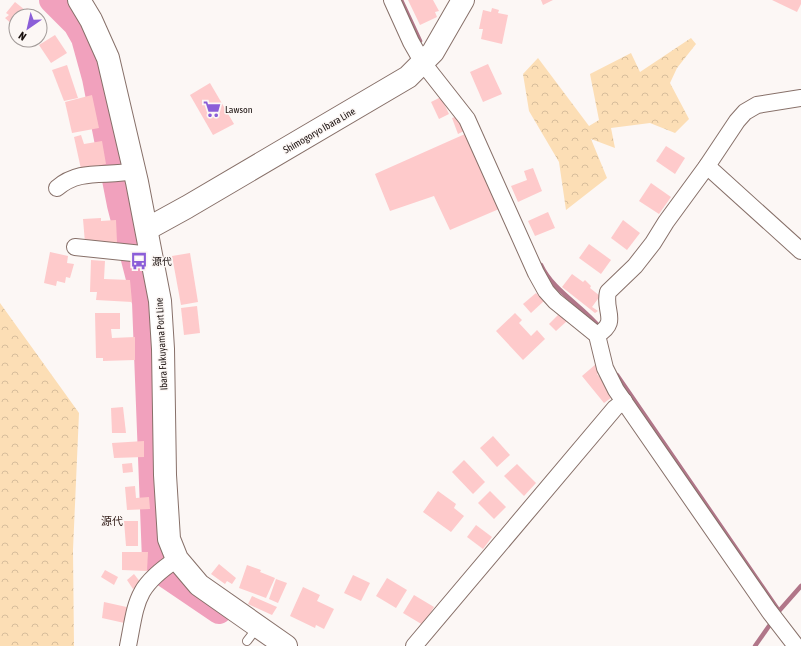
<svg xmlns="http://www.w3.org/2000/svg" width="801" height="646" viewBox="0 0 801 646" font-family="'Asap Condensed','Noto Sans JP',sans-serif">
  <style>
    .forest { fill: url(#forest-crowns) }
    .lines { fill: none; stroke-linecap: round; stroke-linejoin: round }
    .stream { stroke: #b17689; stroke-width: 4.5 }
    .river { stroke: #f1a1bd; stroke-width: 26 }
    .building { fill: #fecacb }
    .service-casing { stroke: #877069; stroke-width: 10 }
    .minor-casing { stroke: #877069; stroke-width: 18 }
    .secondary-casing { stroke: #877069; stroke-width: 24 }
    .primary-casing { stroke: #877069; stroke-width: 24 }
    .service { stroke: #fff; stroke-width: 8 }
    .minor { stroke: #fff; stroke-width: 16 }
    .secondary { stroke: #fff; stroke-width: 22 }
    .primary { stroke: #fff; stroke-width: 22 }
    .labels { text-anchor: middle; stroke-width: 3; stroke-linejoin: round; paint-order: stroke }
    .poi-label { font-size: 10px; fill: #1b1210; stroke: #fcf7f5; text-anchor: start }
    .street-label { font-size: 10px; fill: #1b1210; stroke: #fcf7f5 }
    .neighbourhood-label { font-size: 11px; fill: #3b2722; stroke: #fcf7f5 }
  </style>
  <defs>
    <pattern id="forest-crowns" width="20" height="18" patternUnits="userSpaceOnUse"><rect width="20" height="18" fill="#fcdeb5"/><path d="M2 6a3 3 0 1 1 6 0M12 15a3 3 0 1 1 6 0" fill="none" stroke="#d7bd9b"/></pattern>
  </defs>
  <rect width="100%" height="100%" fill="#fcf7f5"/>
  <!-- forest -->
  <g class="forest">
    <polygon points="691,38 696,44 677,68 670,83 689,119 675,133 650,123 611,128 615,148 591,139 607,178 566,210 559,162 529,111 523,74 538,58 589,126 599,120 590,74 631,53 640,72"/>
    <polygon points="0,303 79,413 73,550 74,646 0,646"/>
  </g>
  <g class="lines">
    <!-- stream -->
    <g class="stream">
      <polyline points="401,0 420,41"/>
      <path d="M 541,265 C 553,291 583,306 601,329"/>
      <polyline points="617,375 779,611 801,586"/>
      <polyline points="755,646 769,626"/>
    </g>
    <!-- river -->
    <g class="river">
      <polyline points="52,0 76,24 84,38 95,78 120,205 145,302 155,560"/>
      <polyline points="163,573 219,611"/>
    </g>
  </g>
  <!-- building -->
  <g class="building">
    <polygon points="408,0 433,0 439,11 435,12 437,17 420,25"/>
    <polygon points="541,0 553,0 543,5"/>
    <polygon points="772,0 801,0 801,4 797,12"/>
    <polygon points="15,2 25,10 27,8 34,16 16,16 16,28 5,18 9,15 6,13"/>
    <polygon points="492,8 499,10 498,13 508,15 502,44 481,39 483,29 479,29 483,10 491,12"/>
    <polygon points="55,35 67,53 51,63 39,45"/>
    <polygon points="488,64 502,94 483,102 470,72"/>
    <polygon points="67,65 78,98 64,101 52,70"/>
    <polygon points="210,83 234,124 213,135 190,95"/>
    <polygon points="92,95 99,128 72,133 65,102"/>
    <polygon points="441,97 449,114 439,119 431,102"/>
    <polygon points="458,116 464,131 458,134 452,118"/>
    <polygon points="465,134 499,209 450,230 434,196 390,211 375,174"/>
    <polygon points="81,135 84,144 102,141 106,164 81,169 74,137"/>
    <polygon points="666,146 685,158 675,174 656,161"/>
    <polygon points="533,168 542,191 518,202 511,186 527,180 524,171"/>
    <polygon points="651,183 671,197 659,214 639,201"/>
    <polygon points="548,212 555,228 535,236 528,221"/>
    <polygon points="101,218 101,221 116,220 117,242 85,243 83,219"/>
    <polygon points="623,220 640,233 627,250 611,238"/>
    <polygon points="589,244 611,260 601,274 579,258"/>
    <polygon points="50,252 68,256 67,263 74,264 70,278 66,277 65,283 57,281 56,286 44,283"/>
    <polygon points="190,253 198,302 181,305 172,256"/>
    <polygon points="91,260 105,261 104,279 130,280 132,302 96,300 97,292 90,292"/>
    <polygon points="572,274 583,282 585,280 591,286 590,288 600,296 592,307 598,311 595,313 562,287"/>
    <polygon points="536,293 544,301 531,313 523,304"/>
    <polygon points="197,306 200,333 184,335 181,308"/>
    <polygon points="95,313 120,313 120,329 111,329 112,338 135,337 135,360 103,361 103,358 96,358"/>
    <polygon points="515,313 522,320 519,323 531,336 537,330 545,339 523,360 496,331"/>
    <polygon points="560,313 567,321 556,331 549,324"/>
    <polygon points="596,364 601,371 597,374 615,395 604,403 582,376"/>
    <polygon points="123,407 126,433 112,433 111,408"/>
    <polygon points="493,436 510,455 497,467 480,448"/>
    <polygon points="144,441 144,457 114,458 112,443"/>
    <polygon points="464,460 485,482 473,494 452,472"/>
    <polygon points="132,463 133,472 123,473 122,464"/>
    <polygon points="517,464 536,483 524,496 504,476"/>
    <polygon points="135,486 136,498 149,497 150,509 127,510 125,487"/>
    <polygon points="438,491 456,504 454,508 464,516 451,532 423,512"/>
    <polygon points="490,491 506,507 494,519 478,503"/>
    <polygon points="124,521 138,521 138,546 126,546"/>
    <polygon points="476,525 492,537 483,549 467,537"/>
    <polygon points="122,552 148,552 147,571 122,570"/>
    <polygon points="219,564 236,578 232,584 227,581 225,584 211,574"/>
    <polygon points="247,565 261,570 260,572 275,578 266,598 239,588"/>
    <polygon points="105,570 118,577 114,585 101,577"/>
    <polygon points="134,574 141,583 133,589 127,580"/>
    <polygon points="353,575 370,583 361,601 344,593"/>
    <polygon points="387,578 407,590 396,608 376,596"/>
    <polygon points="276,579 287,583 278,603 269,599"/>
    <polygon points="303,587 320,595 317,601 334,609 324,629 316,625 315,628 290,616"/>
    <polygon points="414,595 434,607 423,625 403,613"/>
    <polygon points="252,596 277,607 272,615 248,604"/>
    <polygon points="104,602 131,608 129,624 102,618"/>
  </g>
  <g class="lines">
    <!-- service casing -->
    <g class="service-casing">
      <polyline id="service" points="247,641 257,628"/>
    </g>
    <!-- minor casing -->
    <g class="minor-casing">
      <g id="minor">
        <polyline points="392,0 411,42 423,63 467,119 536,273 546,291 555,301 597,335 605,368 616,390 769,611 796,646"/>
        <polyline points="707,166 801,251"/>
        <path d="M 57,188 C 80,168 106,177 134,171"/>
        <polyline points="75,247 152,255"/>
        <path d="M 597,335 C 620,322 603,311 608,292 L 635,266 L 653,243 L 666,222 L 707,166 L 737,121 L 745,112 L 757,105 L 801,98"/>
        <path d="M 128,646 C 137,600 135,587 177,559"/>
        <polyline points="414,646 615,408 624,401"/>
      </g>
    </g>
    <!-- secondary casing -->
    <g class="secondary-casing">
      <polyline id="secondary" points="147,229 187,207 408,77 433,52 463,0"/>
    </g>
    <!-- primary casing -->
    <g class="primary-casing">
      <polyline id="primary" points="79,0 91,20 108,58 137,182 160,301 163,349 165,475 169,539 177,559 199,585 286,646"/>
    </g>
    <!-- service -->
    <use href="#service" class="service"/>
    <!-- minor -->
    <use href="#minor" class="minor"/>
    <!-- secondary -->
    <use href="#secondary" class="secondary"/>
    <!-- primary -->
    <use href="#primary" class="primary"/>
  </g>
  <!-- icons -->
  <defs>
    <g id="supermarket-bare" transform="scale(1.38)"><path d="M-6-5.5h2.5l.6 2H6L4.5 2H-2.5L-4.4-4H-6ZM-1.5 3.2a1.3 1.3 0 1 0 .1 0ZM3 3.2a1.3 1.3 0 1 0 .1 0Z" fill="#8b5ed8" stroke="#fcf7f5" stroke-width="2.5" paint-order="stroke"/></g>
    <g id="bus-bare" transform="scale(1.38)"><path d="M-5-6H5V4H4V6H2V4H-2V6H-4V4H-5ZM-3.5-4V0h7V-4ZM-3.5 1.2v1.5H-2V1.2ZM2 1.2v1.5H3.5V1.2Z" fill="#8b5ed8" stroke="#fcf7f5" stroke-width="2.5" paint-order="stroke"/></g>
  </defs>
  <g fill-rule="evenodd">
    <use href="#supermarket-bare" x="212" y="109"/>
    <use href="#bus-bare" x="139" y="261"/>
  </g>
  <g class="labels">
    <!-- poi labels -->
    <g class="poi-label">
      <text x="225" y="113">Lawson</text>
      <text x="152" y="265">源代</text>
    </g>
    <!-- street labels -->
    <g class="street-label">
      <text transform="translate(319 130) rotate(-30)" y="4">Shimogoryo Ibara Line</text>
      <text transform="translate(161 344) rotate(-93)" y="4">Ibara Fukuyama Port Line</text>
    </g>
    <!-- neighbourhood labels -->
    <g class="neighbourhood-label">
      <text x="112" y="525">源代</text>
    </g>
  </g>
  <!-- north arrow -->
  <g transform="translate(28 28) rotate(214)"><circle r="19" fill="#fcf7f5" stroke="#a29b99"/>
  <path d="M0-3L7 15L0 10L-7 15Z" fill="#8b5ed8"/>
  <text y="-6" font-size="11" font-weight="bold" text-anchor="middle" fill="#1b1210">N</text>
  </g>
</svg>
